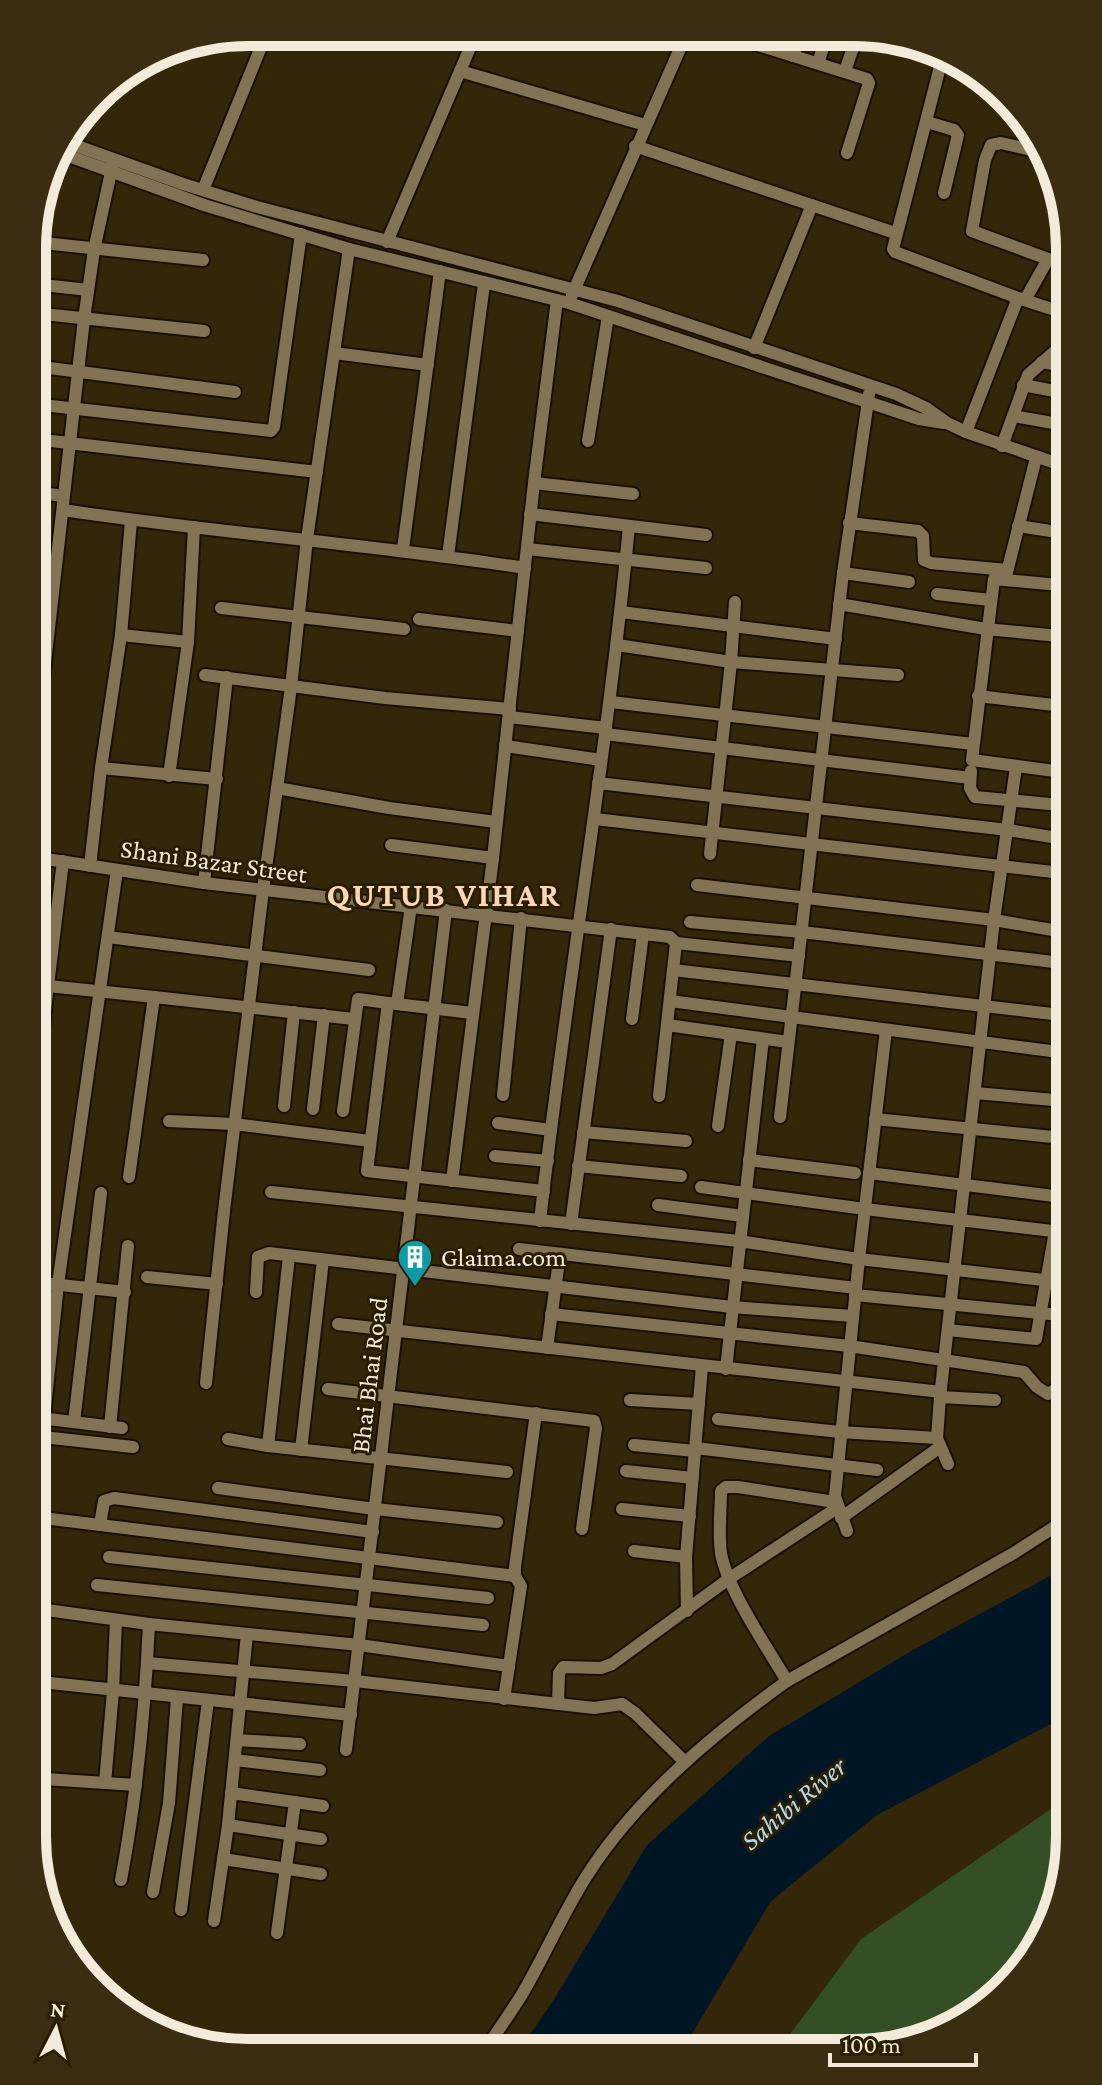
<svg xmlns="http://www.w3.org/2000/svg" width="1102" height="2085" viewBox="0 0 1102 2085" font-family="'Crimson Pro',serif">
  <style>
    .green { fill: #344e26 }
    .water { fill: #001624 }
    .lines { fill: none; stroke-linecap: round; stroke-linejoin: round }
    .minor-casing { stroke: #1a1000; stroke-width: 16 }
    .minor { stroke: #837355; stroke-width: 12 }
    .labels { text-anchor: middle; stroke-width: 6; stroke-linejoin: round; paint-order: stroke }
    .street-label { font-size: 26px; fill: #f3eada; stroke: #2a1d01 }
    .poi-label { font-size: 26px; fill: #f3eada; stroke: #2a1d01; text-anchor: start }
    .water-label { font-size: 28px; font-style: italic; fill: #b2d8f1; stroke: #2a1d01 }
    .district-label { font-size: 34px; font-weight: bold; letter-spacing: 2px; fill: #fad7b4; stroke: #2a1d01 }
    .rim { fill: none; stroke: #f3eada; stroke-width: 10 }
  </style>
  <rect width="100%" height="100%" fill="#342609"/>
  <!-- green -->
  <polygon class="green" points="1070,1796 1069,1852 1025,1969 923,2042 854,2053 776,2053 861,1939"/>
  <!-- water -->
  <polygon class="water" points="1070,1565 1070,1714 877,1815 771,1901 681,2052 518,2052 553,2001 647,1845 769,1736 913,1650"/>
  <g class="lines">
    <!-- minor casing -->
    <g class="minor-casing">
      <g id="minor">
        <polyline points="726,35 867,79 869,83 847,153"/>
        <polyline points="793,56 800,35"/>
        <polyline points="942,59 893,249 895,252 1018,298"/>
        <polyline points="818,63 827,36"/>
        <polyline points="460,71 645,125"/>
        <polyline points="845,71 857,36"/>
        <polyline points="927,122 954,130 958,135 944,193"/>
        <polyline points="63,141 183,184 257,207 618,301 896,394 926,408 947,423 966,432 1070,468"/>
        <polyline points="635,146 895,233"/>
        <polyline points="55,151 204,205 349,249 569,303 919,419 944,423"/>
        <polyline points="203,190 267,32"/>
        <polyline points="34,242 203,260"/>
        <polyline points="387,242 472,43 472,38 467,33"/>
        <polyline points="34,284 88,290"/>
        <polyline points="572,295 686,35"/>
        <polyline points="1025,300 1048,259 972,231 985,160 991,145 1001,143 1040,152"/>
        <polyline points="34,313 204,331"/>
        <polyline points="754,348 812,205"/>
        <polyline points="334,353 428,365"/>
        <polyline points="1042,362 1070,367"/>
        <polyline points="34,366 235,392"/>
        <polyline points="1023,385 1070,394"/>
        <polyline points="34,404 271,431 274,427 301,234"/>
        <polyline points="1013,416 1070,426"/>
        <polyline points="966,432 1018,298 1070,315"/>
        <polyline points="34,439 317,472"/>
        <polyline points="588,441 608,316"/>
        <polyline points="1002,446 1028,375 1070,338"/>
        <polyline points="534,483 633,494"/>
        <polyline points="33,492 64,496"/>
        <path d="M 63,510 C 216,533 371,544 525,568"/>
        <polyline points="530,514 706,535"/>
        <polyline points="131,521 121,635 101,768 217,779"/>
        <polyline points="849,523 918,531 923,536 924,560 931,563 1007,570"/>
        <polyline points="1018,526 1070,534"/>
        <polyline points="403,549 440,271"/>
        <polyline points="527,549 706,568"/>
        <polyline points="448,556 484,284"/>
        <polyline points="843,573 909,582"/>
        <polyline points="1006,576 1036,458"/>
        <polyline points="937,594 990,600"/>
        <polyline points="839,604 986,629 1070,637"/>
        <polyline points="221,608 404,629"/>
        <polyline points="621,612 836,639"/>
        <polyline points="419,619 518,631"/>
        <polyline points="121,635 188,642"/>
        <polyline points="617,645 731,662 735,602"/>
        <polyline points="205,675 385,698 510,709"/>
        <polyline points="978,696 1070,707"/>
        <polyline points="611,702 973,744"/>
        <polyline points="509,717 606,728"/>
        <polyline points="605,734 970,778"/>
        <polyline points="505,746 601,760"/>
        <polyline points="33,769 84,319 94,250 113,163"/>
        <polyline points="971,771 970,788 975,797 1060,805"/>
        <polyline points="1070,773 972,760 994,579 1070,586"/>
        <polyline points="169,776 188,642 194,527"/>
        <polyline points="598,783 1008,830 1070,840"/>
        <polyline points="277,788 389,808 496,822"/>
        <polyline points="595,819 1070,874"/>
        <polyline points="391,845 493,858"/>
        <polyline points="710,854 731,662 898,675"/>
        <polyline points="33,857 204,883 670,937 676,943 659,1096"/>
        <polyline points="90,866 101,768"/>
        <polyline points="204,883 227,677"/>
        <polyline points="697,885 994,920 1070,933"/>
        <polyline points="690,922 802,932 1070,964"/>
        <polyline points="108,937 369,970"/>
        <polyline points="676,943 799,956"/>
        <polyline points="673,970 1070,1016"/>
        <polyline points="48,986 154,997 129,1177"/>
        <polyline points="154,997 354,1019"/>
        <polyline points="670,1001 1066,1053 1070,1056"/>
        <polyline points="397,1004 411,906"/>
        <polyline points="472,1013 388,1003 367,1171 544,1191"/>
        <polyline points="632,1019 643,934"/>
        <polyline points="667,1025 788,1042"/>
        <polyline points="975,1093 1065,1101"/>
        <polyline points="503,1095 521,918"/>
        <polyline points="284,1106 294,1012"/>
        <polyline points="313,1109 324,1015"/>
        <polyline points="33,1110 63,861"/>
        <polyline points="343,1111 358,999 388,1003"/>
        <polyline points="780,1117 843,573 869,394"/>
        <polyline points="875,1119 1053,1137"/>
        <polyline points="169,1121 234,1124 370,1141"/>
        <polyline points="1070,1121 1064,1116 1070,1066"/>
        <polyline points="498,1123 551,1130"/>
        <polyline points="718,1126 731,1034"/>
        <polyline points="583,1132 686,1141"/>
        <polyline points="495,1156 548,1161"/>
        <polyline points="749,1160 855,1173"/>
        <polyline points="578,1166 681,1176"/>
        <polyline points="869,1173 1070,1198"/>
        <polyline points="452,1181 493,858 534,483 557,300"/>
        <polyline points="701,1187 865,1209 1070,1233"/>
        <polyline points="271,1192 739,1241 859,1259 1070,1283"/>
        <polyline points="658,1205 743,1216"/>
        <path d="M 540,1221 C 566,988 607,758 629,526"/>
        <polyline points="571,1224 611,929"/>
        <polyline points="519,1249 856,1288"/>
        <polyline points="147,1277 217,1284"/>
        <polyline points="33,1282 125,1292"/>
        <polyline points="256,1292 258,1257 269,1253 732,1307 852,1316"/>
        <polyline points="855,1295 1070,1316"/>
        <polyline points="551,1314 849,1346 1024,1372 1037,1387 1048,1394 1070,1381"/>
        <polyline points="338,1324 941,1392"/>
        <polyline points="948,1330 1036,1339 1055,1231"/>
        <polyline points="547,1348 560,1254"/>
        <polyline points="726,1369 763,1039"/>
        <polyline points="206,1383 224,1211 263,890 291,687 307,539 349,249"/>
        <polyline points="328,1389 594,1421 596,1428 582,1529"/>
        <polyline points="940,1397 995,1400"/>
        <polyline points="630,1400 699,1404"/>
        <polyline points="32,1417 122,1428"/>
        <polyline points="718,1419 840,1432 937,1438"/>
        <polyline points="74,1422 101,1193"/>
        <polyline points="110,1427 128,1246"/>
        <polyline points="43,1437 133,1447"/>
        <polyline points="228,1439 268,1446 507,1472"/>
        <polyline points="634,1445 695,1451"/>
        <polyline points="268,1446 289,1256"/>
        <polyline points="696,1448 877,1470"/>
        <polyline points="301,1450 323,1260"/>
        <polyline points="948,1464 937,1438 940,1397 994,920 1016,767"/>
        <polyline points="626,1471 693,1478"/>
        <polyline points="38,1475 58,1284 117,870"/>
        <polyline points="218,1488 375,1509 497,1522"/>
        <polyline points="622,1509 690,1516"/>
        <polyline points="35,1517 515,1576"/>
        <polyline points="841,1518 940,1447"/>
        <polyline points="100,1525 104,1501 114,1498 373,1532"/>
        <polyline points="847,1531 835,1496 859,1259 886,1030"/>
        <polyline points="32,1539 39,1481 35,1472"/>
        <polyline points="634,1551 686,1557"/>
        <polyline points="109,1557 488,1598"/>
        <polyline points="97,1585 483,1625"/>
        <polyline points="32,1608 149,1624 359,1645 509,1666"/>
        <polyline points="687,1611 686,1557 702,1366"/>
        <polyline points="147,1663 355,1681 594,1708 622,1704 635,1713 685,1762"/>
        <polyline points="32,1681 351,1715"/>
        <path d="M 787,1681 C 768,1649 727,1589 721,1553 C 718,1533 721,1511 721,1491 L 726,1487 L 738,1487 L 835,1502"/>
        <polyline points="504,1699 521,1586 515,1576 515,1567 536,1413"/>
        <polyline points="558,1704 559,1673 563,1667 601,1668 612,1664 730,1578 837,1508"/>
        <polyline points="237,1740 300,1744"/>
        <polyline points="346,1750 446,910"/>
        <polyline points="235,1760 320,1770"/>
        <polyline points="45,1779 136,1785"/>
        <polyline points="105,1783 113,1691 116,1620"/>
        <polyline points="231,1793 323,1806"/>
        <polyline points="228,1825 321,1839"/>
        <polyline points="223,1859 321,1874"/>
        <path d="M 121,1880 C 137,1795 145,1710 149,1624"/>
        <polyline points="153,1892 169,1803 177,1698"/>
        <polyline points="181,1910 208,1701"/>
        <polyline points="214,1921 228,1825 247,1634"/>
        <polyline points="277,1933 295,1802"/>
        <path d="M 484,2052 C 496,2033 509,2015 521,1996 C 544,1957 562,1915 586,1877 C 636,1798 712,1735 787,1681 L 1014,1553 L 1070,1517"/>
      </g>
    </g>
    <!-- minor -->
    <use href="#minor" class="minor"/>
  </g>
  <!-- icons -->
  <defs>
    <g id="building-pin" transform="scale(1.8)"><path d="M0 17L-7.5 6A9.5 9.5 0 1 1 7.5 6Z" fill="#0f9aa8" stroke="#2a1d01"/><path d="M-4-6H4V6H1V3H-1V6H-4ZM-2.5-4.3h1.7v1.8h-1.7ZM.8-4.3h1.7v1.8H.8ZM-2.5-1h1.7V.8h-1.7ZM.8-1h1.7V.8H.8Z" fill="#fff"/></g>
  </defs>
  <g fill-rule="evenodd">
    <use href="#building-pin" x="415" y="1257"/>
  </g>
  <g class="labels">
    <!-- street labels -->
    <g class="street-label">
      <text transform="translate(214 861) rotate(8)" y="9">Shani Bazar Street</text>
      <text transform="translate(369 1375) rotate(-83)" y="9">Bhai Bhai Road</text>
    </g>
    <!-- poi labels -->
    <g class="poi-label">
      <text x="441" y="1266">Glaima.com</text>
    </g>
    <!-- water labels -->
    <g class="water-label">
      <text transform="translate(793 1803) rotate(-40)" y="10">Sahibi River</text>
    </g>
    <!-- district labels -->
    <g class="district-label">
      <text x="444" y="906">QUTUB VIHAR</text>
    </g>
  </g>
  <!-- crop -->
  <path d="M0 0H1102V2085H0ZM248 46H854A202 202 0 0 1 1056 248V1837A202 202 0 0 1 854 2039H248A202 202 0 0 1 46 1837V248A202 202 0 0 1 248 46Z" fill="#3a2d12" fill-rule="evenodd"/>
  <path class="rim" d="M248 46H854A202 202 0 0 1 1056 248V1837A202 202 0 0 1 854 2039H248A202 202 0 0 1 46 1837V248A202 202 0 0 1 248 46Z"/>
  <!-- north arrow -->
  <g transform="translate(56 2029) rotate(6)" stroke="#2a1d01" stroke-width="6" paint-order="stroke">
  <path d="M0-6L14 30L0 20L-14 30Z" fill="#f3eada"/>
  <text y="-12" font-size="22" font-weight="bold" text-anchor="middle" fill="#f3eada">N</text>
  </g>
  <!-- scale -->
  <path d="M830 2053v12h146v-12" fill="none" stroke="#f3eada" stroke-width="4"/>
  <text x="842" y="2053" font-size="24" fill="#f3eada" stroke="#2a1d01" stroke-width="6" paint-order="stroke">100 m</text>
</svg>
